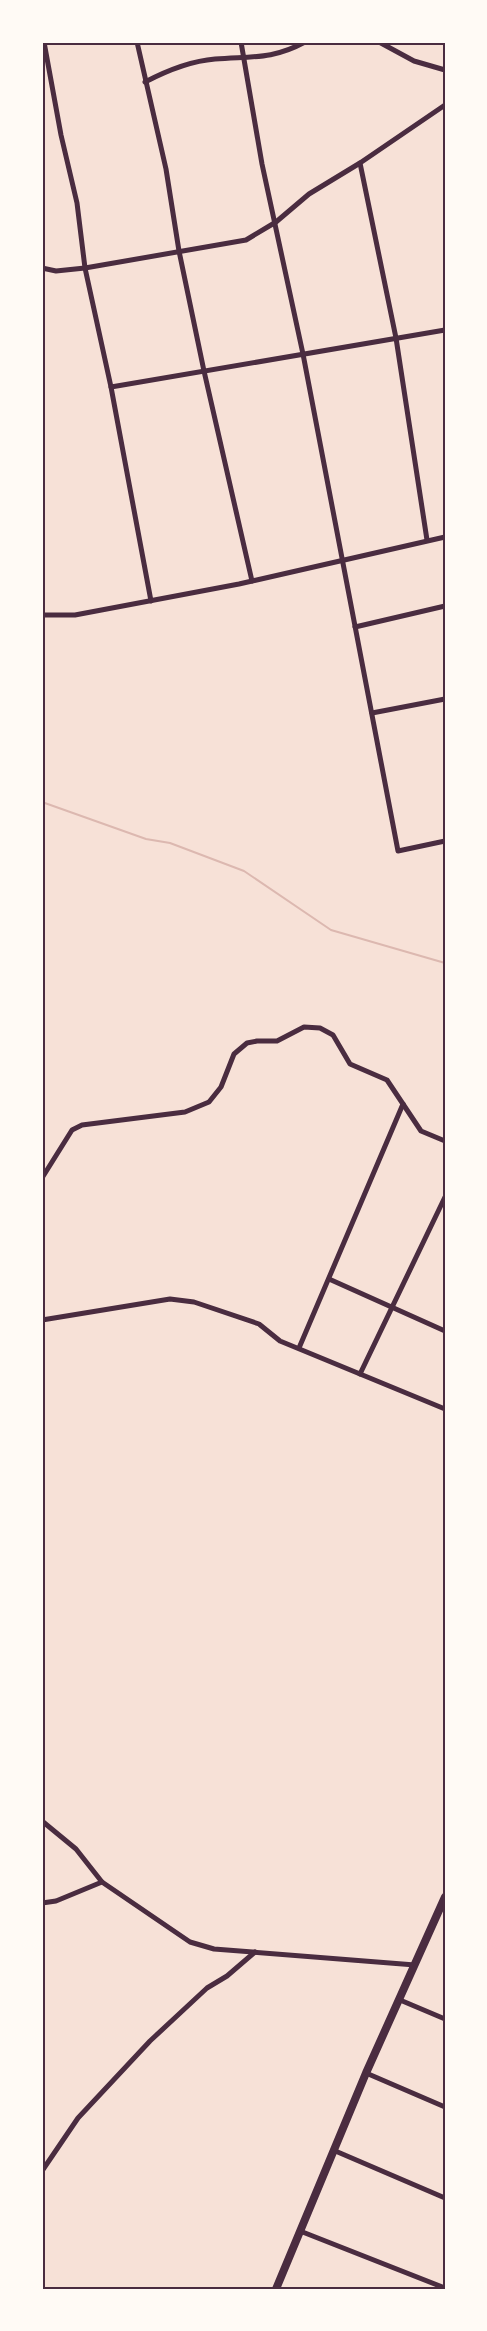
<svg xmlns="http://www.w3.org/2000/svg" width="487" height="2331" viewBox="0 0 487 2331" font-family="'PT Sans Narrow',sans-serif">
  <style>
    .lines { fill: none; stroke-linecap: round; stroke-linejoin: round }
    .stream { stroke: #dcb8b0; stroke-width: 2 }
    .minor { stroke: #4a2c40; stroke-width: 5 }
    .secondary { stroke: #4a2c40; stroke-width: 8 }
    .neatline { fill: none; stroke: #4a2c40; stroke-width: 2 }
  </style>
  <rect width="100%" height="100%" fill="#f7e1d7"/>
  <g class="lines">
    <!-- stream -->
    <polyline class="stream" points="42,802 146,839 170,843 244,871 331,930 445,963"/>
    <!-- minor -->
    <g class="minor">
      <polyline points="44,42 61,135 77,203 85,268 111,387 151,601"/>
      <polyline points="137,42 166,169 179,251 204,371 252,581"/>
      <polyline points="241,42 262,164 303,354 398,851 445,841"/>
      <polyline points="379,42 414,61 445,70"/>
      <path d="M 145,82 C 168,70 190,61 215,59 C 251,56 272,60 305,42"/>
      <polyline points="360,163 396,338 427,540"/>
      <polyline points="42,268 56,271 85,268 246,240 276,222 309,194 360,163 445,105"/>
      <polyline points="111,387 445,330"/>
      <polyline points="42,615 75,615 239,584 445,537"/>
      <polyline points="355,627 445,606"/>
      <polyline points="372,713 445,699"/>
      <polyline points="42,1178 72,1130 82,1125 185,1112 209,1102 221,1087 234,1054 247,1043 257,1041 277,1041 304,1027 320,1028 333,1035 350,1064 387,1080 421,1131 445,1141"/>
      <polyline points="329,1279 445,1331"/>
      <polyline points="42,1320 170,1299 194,1302 259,1324 280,1341 445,1409"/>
      <polyline points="299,1348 403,1104"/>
      <polyline points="360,1374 445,1197"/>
      <polyline points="42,1821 76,1849 102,1882 190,1942 214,1949 415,1965"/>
      <polyline points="42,1903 56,1901 102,1882"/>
      <polyline points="400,2000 445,2019"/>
      <polyline points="366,2073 445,2107"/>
      <polyline points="333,2150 445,2198"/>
      <polyline points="42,2171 78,2118 150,2041 207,1988 227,1976 255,1952"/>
      <polyline points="300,2231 445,2288"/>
    </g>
    <!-- secondary -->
    <polyline class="secondary" points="276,2289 366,2073 445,1897"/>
  </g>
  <!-- border -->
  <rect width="487" height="2331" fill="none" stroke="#fffaf5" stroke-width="87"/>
  <rect x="44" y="44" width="400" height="2244" class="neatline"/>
</svg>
